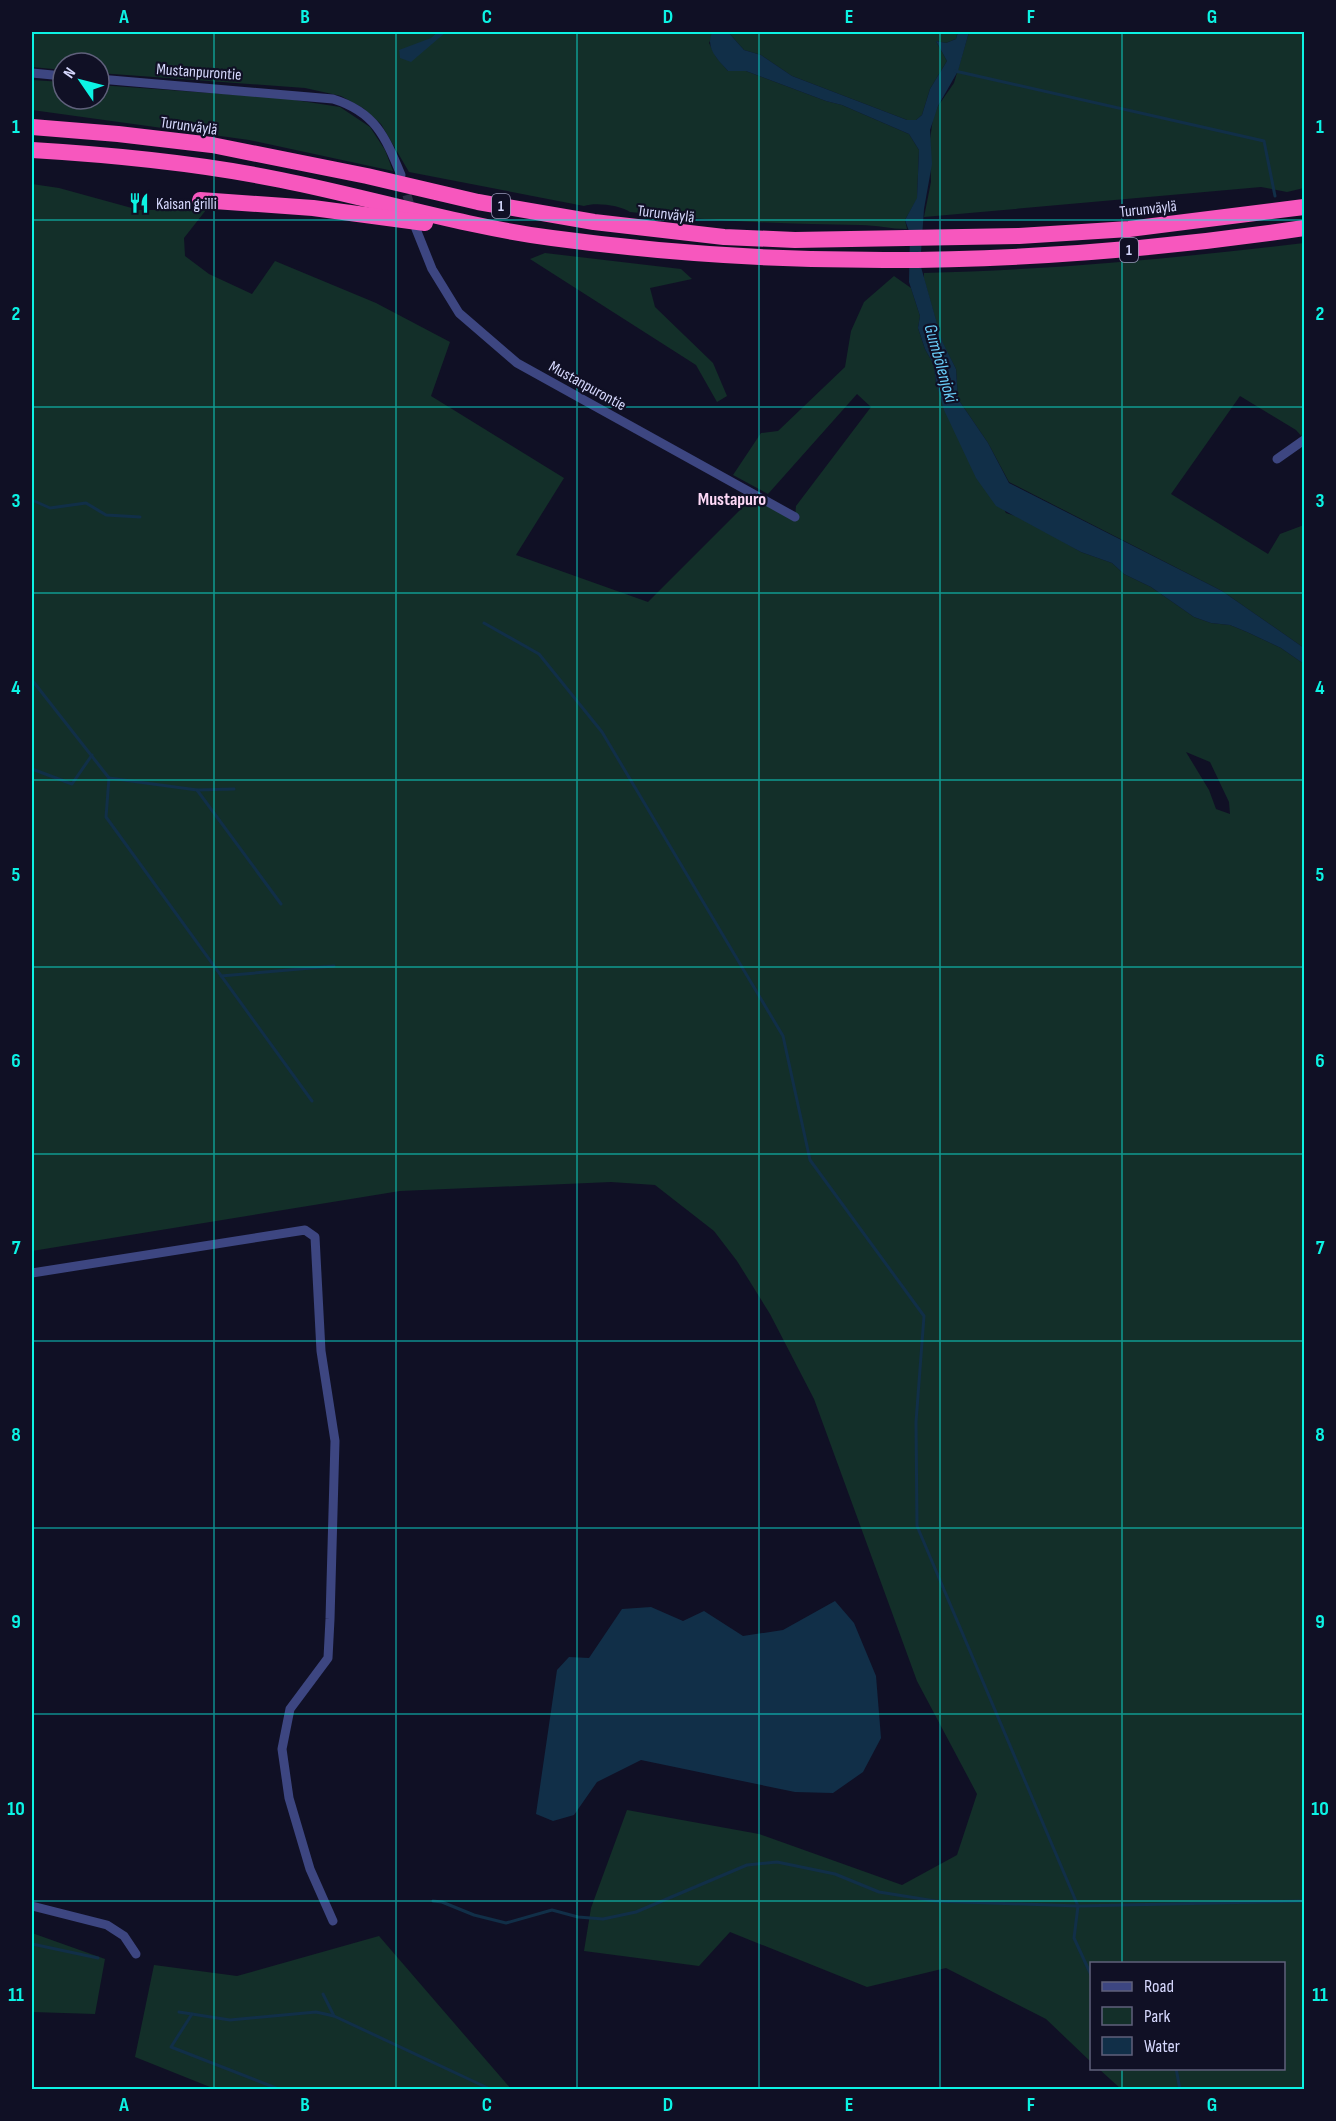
<svg xmlns="http://www.w3.org/2000/svg" width="1336" height="2121" viewBox="0 0 1336 2121" font-family="'Sofia Sans Condensed',sans-serif">
  <style>
    .green { fill: #132f29; fill-rule: evenodd }
    .water { fill: #112f48 }
    .lines { fill: none; stroke-linecap: round; stroke-linejoin: round }
    .stream { stroke: #112f48; stroke-width: 3 }
    .street-tunnel { stroke: #2e2e45; stroke-width: 9; stroke-dasharray: 9 4.5; stroke-linecap: butt }
    .street { stroke: #3d4681; stroke-width: 9 }
    .highway { stroke: #f757be; stroke-width: 16 }
    .grid { fill: none; stroke: #0cf3e4; stroke-width: 1.5; stroke-opacity: 0.55 }
    .labels { text-anchor: middle; stroke-width: 4.5; stroke-linejoin: round; paint-order: stroke }
    .shield { fill: #101025; stroke: #9b9cbc; stroke-width: 1.5 }
    .shield-label { font-size: 15px; font-weight: bold; fill: #d6d8fd }
    .street-label { font-size: 16px; fill: #d6d8fd; stroke: #101025 }
    .poi-label { font-size: 16px; fill: #d6d8fd; stroke: #101025; text-anchor: start }
    .water-label { font-size: 18px; font-style: italic; fill: #69cdf8; stroke: #101025 }
    .neighbourhood-label { font-size: 18px; font-weight: bold; fill: #fdd8f6; stroke: #101025 }
    .neatline { fill: none; stroke: #0cf3e4; stroke-width: 2 }
    .grid-label { font-size: 20px; text-anchor: middle; font-weight: bold; fill: #0cf3e4 }
  </style>
  <rect width="100%" height="100%" fill="#101025"/>
  <!-- green -->
  <g class="green">
    <path d="M 32,32 L 714,32 L 709,43 L 716,57 L 728,71 L 746,71 L 826,101 L 842,105 L 909,134 L 919,150 L 917,199 L 905,220 L 907,229 C 891,229 876,225 861,225 C 783,224 707,221 630,212 C 620,205 595,202 584,206 L 409,172 L 381,124 L 363,108 L 341,96 L 305,88 L 99,73 L 99,63 L 63,63 L 63,70 L 32,67 Z"/>
    <polygon points="728,32 958,32 956,39 946,43 936,41 947,61 930,89 922,115 916,120 907,120 792,76 761,55 744,50"/>
    <polygon points="969,32 1304,32 1304,188 1287,192 1261,187 924,217 931,182 930,140 933,118 938,106 954,83"/>
    <polygon points="32,80 63,82 63,99 99,99 99,85 282,98 340,107 370,127 385,150 393,171 249,140 32,110"/>
    <path d="M 32,184 L 59,188 L 139,210 L 206,210 L 184,238 L 185,256 L 209,274 L 252,294 L 275,261 L 376,303 L 450,342 L 431,396 L 564,478 L 516,555 L 648,602 L 756,494 L 795,517 L 796,506 L 871,407 L 857,394 L 768,494 L 733,475 L 761,433 L 778,431 L 845,367 L 851,331 L 864,302 L 894,276 L 911,288 L 920,316 L 918,328 L 925,349 L 934,365 L 936,383 L 1006,513 L 1022,518 L 1081,552 L 1112,563 L 1124,574 L 1151,587 L 1194,617 L 1211,623 L 1230,625 L 1247,632 L 1281,648 L 1304,664 L 1304,2089 L 1121,2089 L 1099,2069 L 1284,2068 L 1284,1964 L 1092,1964 L 1091,2062 L 1046,2019 L 946,1968 L 867,1987 L 730,1932 L 699,1966 L 584,1951 L 591,1908 L 627,1810 L 759,1834 L 902,1885 L 957,1855 L 977,1794 L 917,1681 L 814,1399 L 770,1314 L 737,1261 L 714,1231 L 655,1185 L 611,1182 L 400,1191 L 32,1251 ZM 1186,752 L 1210,762 L 1229,802 L 1230,814 L 1216,809 L 1209,790 Z"/>
    <path d="M 1304,243 L 1304,439 L 1296,430 L 1240,396 L 1171,494 L 1268,554 L 1280,534 L 1304,525 L 1304,648 L 1222,591 L 1009,482 L 988,443 L 958,399 L 956,369 L 942,342 L 924,279 L 924,273 C 1052,270 1178,258 1304,243 Z"/>
    <polygon points="545,253 681,269 692,279 650,288 655,307 713,363 727,396 717,402 696,365 530,259"/>
    <polygon points="32,1933 105,1959 95,2014 32,2012"/>
    <polygon points="379,1936 511,2089 215,2089 135,2057 154,1965 237,1976"/>
  </g>
  <!-- water -->
  <g class="water">
    <polygon points="438,32 446,32 411,62 400,58 399,50 431,38"/>
    <path d="M 728,32 L 744,50 L 761,55 L 792,76 L 907,120 L 916,120 L 922,115 L 930,89 L 947,61 L 936,41 L 946,43 L 956,39 L 958,32 L 969,32 L 958,71 L 938,106 L 930,130 L 932,164 L 924,209 L 921,252 L 921,267 L 942,341 L 956,369 L 958,399 L 988,443 L 1009,483 L 1222,591 L 1304,648 L 1304,664 L 1281,648 L 1247,632 L 1230,625 L 1211,623 L 1194,617 L 1151,587 L 1124,574 L 1112,563 L 1081,552 L 996,506 L 976,478 L 944,410 L 936,383 L 934,365 L 925,349 L 918,328 L 920,316 L 909,282 L 910,234 L 905,220 L 917,198 L 919,150 L 909,134 L 842,105 L 826,101 L 746,71 L 728,71 C 718,60 705,48 712,33 Z"/>
    <polygon points="835,1601 854,1623 876,1676 881,1738 863,1772 833,1793 795,1792 641,1760 597,1782 574,1815 553,1821 536,1814 557,1670 569,1657 589,1658 622,1609 651,1607 683,1621 704,1611 743,1636 783,1630"/>
  </g>
  <g class="lines">
    <!-- stream -->
    <g class="stream">
      <polyline points="955,71 1264,141 1275,196"/>
      <polyline points="32,500 50,508 86,503 106,515 140,517"/>
      <polyline points="484,623 539,654 602,732 783,1036 810,1160 924,1316 916,1422 917,1526 1078,1906 1074,1938 1092,1977"/>
      <polyline points="32,680 109,778"/>
      <polyline points="32,769 72,784 92,755"/>
      <polyline points="109,778 106,817 312,1101"/>
      <polyline points="109,778 197,790 234,789"/>
      <polyline points="197,790 281,904"/>
      <polyline points="221,976 334,966"/>
      <polyline points="433,1901 442,1902 474,1915 506,1923 552,1910 578,1917 603,1919 636,1912 747,1865 777,1862 835,1874 879,1892 935,1901 1078,1906 1304,1901"/>
      <polyline points="32,1944 98,1958"/>
      <polyline points="323,1994 334,2016"/>
      <polyline points="179,2012 230,2020 316,2012 334,2016 492,2090"/>
      <polyline points="192,2014 171,2047 281,2090"/>
      <polyline points="1176,2068 1180,2090"/>
    </g>
    <!-- street-tunnel -->
    <polyline class="street-tunnel" points="403,182 412,212"/>
    <!-- street -->
    <g class="street">
      <polyline points="32,73 63,76"/>
      <path d="M 99,79 L 333,99 C 375,112 385,136 401,175"/>
      <polyline points="416,229 432,269 459,313 517,363 795,517"/>
      <polyline points="1277,459 1304,440"/>
      <polyline points="32,1273 305,1230 315,1237 321,1351 335,1441 330,1619 328,1658 290,1709 282,1749 289,1798 310,1869 333,1921"/>
      <polyline points="32,1906 107,1925 124,1936 136,1954"/>
    </g>
    <!-- highway -->
    <g class="highway">
      <polyline points="32,127 118,134 212,145 367,176 478,202 594,222 724,237 795,240 1019,236 1129,229 1304,207"/>
      <path d="M 32,150 C 115,155 199,163 281,180 C 372,198 461,226 552,238 C 802,272 1055,265 1304,228"/>
      <polyline points="200,200 313,208 425,223"/>
    </g>
  </g>
  <!-- grid -->
  <path class="grid" d="M 214,32 L 214,2090M 396,32 L 396,2090M 577,32 L 577,2090M 759,32 L 759,2090M 940,32 L 940,2090M 1122,32 L 1122,1964M 32,220 L 1304,220M 32,407 L 1304,407M 32,593 L 1304,593M 32,780 L 1304,780M 32,967 L 1304,967M 32,1154 L 1304,1154M 32,1341 L 1304,1341M 32,1528 L 1304,1528M 32,1714 L 1304,1714M 32,1901 L 1304,1901M 1122,2068 L 1122,2090"/>
  <!-- icons -->
  <defs>
    <g id="restaurant-bare" transform="scale(1.62)"><path d="M-5-6h1v4h1v-4h1v4h1v-4h1v5L-1.5 .5V6h-2V.5L-5-1ZM5-6V6H3V1.5H1.5Q1.5-4 5-6Z" fill="#0cf3e4" stroke="#101025" stroke-width="2.5" paint-order="stroke"/></g>
  </defs>
  <g fill-rule="evenodd">
    <use href="#restaurant-bare" x="139" y="203"/>
  </g>
  <g class="labels">
    <!-- shield labels -->
    <g class="shield">
      <rect x="492" y="194" width="18" height="24" rx="4.5"/>
      <rect x="1120" y="238" width="18" height="24" rx="4.5"/>
    </g>
    <g class="shield-label">
      <text x="501" y="211">1</text>
      <text x="1129" y="255">1</text>
    </g>
    <!-- street labels -->
    <g class="street-label">
      <text transform="translate(199 71) rotate(4)" y="6">Mustanpurontie</text>
      <text transform="translate(189 125) rotate(8)" y="6">Turunväylä</text>
      <text transform="translate(1148 208) rotate(-6)" y="6">Turunväylä</text>
      <text transform="translate(666 213) rotate(7)" y="6">Turunväylä</text>
      <text transform="translate(588 385) rotate(29)" y="6">Mustanpurontie</text>
    </g>
    <!-- poi labels -->
    <g class="poi-label">
      <text x="156" y="209">Kaisan grilli</text>
    </g>
    <!-- water labels -->
    <g class="water-label">
      <text transform="translate(941 363) rotate(74)" y="6">Gumbölenjoki</text>
    </g>
    <!-- neighbourhood labels -->
    <g class="neighbourhood-label">
      <text x="732" y="505">Mustapuro</text>
    </g>
  </g>
  <!-- border -->
  <rect width="1336" height="2121" fill="none" stroke="#101025" stroke-width="66"/>
  <!-- legend -->
  <rect x="1090" y="1962" width="195" height="108" fill="#101025" stroke="#5f607b" stroke-width="1.5"/>
  <rect x="1102" y="1982" width="30" height="9" fill="#3d4681" stroke="#5f607b" stroke-width="1.5"/>
  <text x="1144" y="1992" font-size="18" fill="#d6d8fd">Road</text>
  <rect x="1102" y="2007" width="30" height="18" fill="#132f29" stroke="#5f607b" stroke-width="1.5"/>
  <text x="1144" y="2022" font-size="18" fill="#d6d8fd">Park</text>
  <rect x="1102" y="2037" width="30" height="18" fill="#112f48" stroke="#5f607b" stroke-width="1.5"/>
  <text x="1144" y="2052" font-size="18" fill="#d6d8fd">Water</text>
  <!-- north arrow -->
  <g transform="translate(81 81) rotate(305)"><circle r="28" fill="#101025" stroke="#5f607b" stroke-width="1.5"/>
  <path d="M0-4.5L10 22L0 15L-10 22Z" fill="#0cf3e4"/>
  <text y="-9" font-size="16" font-weight="bold" text-anchor="middle" fill="#d6d8fd">N</text>
  </g>
  <rect x="33" y="33" width="1270" height="2055" class="neatline"/>
  <g class="grid-label">
    <text x="124" y="23">A</text>
    <text x="305" y="23">B</text>
    <text x="487" y="23">C</text>
    <text x="668" y="23">D</text>
    <text x="849" y="23">E</text>
    <text x="1031" y="23">F</text>
    <text x="1212" y="23">G</text>
    <text x="16" y="133">1</text>
    <text x="1320" y="133">1</text>
    <text x="16" y="320">2</text>
    <text x="1320" y="320">2</text>
    <text x="16" y="507">3</text>
    <text x="1320" y="507">3</text>
    <text x="16" y="694">4</text>
    <text x="1320" y="694">4</text>
    <text x="16" y="881">5</text>
    <text x="1320" y="881">5</text>
    <text x="16" y="1067">6</text>
    <text x="1320" y="1067">6</text>
    <text x="16" y="1254">7</text>
    <text x="1320" y="1254">7</text>
    <text x="16" y="1441">8</text>
    <text x="1320" y="1441">8</text>
    <text x="16" y="1628">9</text>
    <text x="1320" y="1628">9</text>
    <text x="16" y="1815">10</text>
    <text x="1320" y="1815">10</text>
    <text x="16" y="2001">11</text>
    <text x="1320" y="2001">11</text>
    <text x="124" y="2111">A</text>
    <text x="305" y="2111">B</text>
    <text x="487" y="2111">C</text>
    <text x="668" y="2111">D</text>
    <text x="849" y="2111">E</text>
    <text x="1031" y="2111">F</text>
    <text x="1212" y="2111">G</text>
  </g>
</svg>
